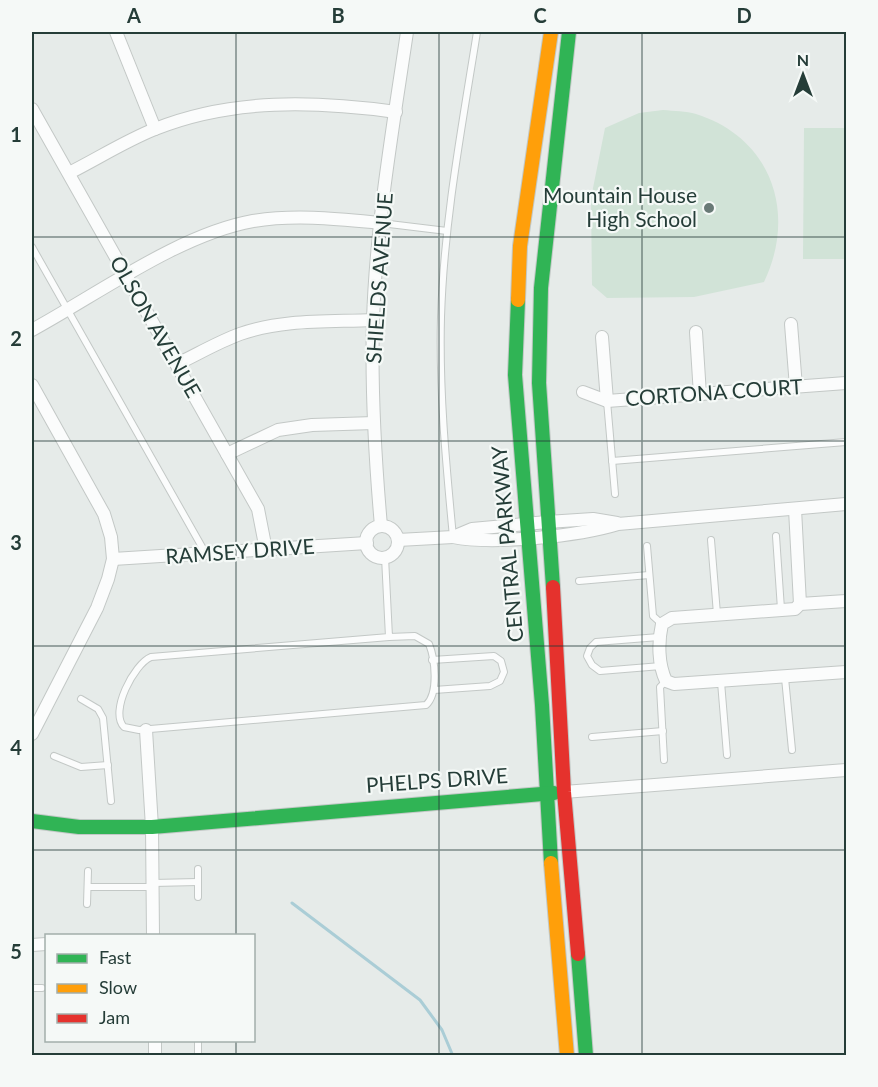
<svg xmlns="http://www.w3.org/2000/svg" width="878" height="1087" viewBox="0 0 878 1087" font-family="Lato,sans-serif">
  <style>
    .green { fill: #d1e3d7 }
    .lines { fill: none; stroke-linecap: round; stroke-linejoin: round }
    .stream { stroke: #aacdd6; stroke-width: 3 }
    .lane-casing { stroke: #c3c8c6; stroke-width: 8 }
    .street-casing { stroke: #c3c8c6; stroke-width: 14 }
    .fast-casing { stroke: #c2c8c6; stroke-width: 16 }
    .slow-casing { stroke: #c2c8c6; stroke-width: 16 }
    .jam-casing { stroke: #c2c8c6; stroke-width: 16 }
    .lane { stroke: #fbfcfc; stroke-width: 6 }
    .street { stroke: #fbfcfc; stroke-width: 12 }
    .fast { stroke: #30b455; stroke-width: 14 }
    .slow { stroke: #ff9f0a; stroke-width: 14 }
    .jam { stroke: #e5322d; stroke-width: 14 }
    .grid { fill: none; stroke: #253d38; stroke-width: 1.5; stroke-opacity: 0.55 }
    .poi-dot { fill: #697a76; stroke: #f5f9f7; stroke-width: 2 }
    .labels { text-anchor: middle; stroke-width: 4.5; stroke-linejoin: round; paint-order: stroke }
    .poi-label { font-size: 21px; fill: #253d38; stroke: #f5f9f7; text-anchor: end }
    .street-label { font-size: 21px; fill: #253d38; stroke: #f5f9f7 }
    .neatline { fill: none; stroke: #253d38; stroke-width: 2 }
    .grid-label { font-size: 20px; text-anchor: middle; font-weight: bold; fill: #253d38 }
  </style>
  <rect width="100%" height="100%" fill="#e6ebe9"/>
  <!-- green -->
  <g class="green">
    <path d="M 663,110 C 674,111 686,111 696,114 C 772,138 797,213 764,282 L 694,297 L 607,298 L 592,285 L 591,198 L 605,128 L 639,113 Z"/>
    <polygon points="804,128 846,128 846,259 803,259"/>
  </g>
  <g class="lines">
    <!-- stream -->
    <polyline class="stream" points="292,903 420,1000 442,1030 453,1056"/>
    <!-- lane casing -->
    <g class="lane-casing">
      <g id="lane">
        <polyline points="381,223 447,231"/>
        <polyline points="32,247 206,554"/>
        <polyline points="607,401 615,494"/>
        <polyline points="612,461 846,442"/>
        <polyline points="776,536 781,609"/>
        <path d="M 453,537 C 446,463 439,391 441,317 C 444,221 462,126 477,32"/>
        <polyline points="711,540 717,614"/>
        <polyline points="647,546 653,616 662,624"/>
        <path d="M 385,557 L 389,637 L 151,657 C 134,664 109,712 124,727 L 139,730 L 426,705 C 439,693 435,659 429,644 L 415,636 L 389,637"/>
        <polyline points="579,581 649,575"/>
        <polyline points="659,637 596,642 590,648 587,656 592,665 600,671 661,666"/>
        <polyline points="432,660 494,656 501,661 504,672 500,681 490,686 434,690"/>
        <polyline points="785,678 792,750"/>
        <polyline points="721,682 727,755"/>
        <polyline points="81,699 98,709 103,718 111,801"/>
        <polyline points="592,737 663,731"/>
        <polyline points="54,756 81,767 108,765"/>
        <polyline points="664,760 660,687 666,681"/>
        <polyline points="198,869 198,897"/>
        <polyline points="153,883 198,882"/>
        <polyline points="88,887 152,887"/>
        <polyline points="87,904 88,871"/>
        <polyline points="32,988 42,988"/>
        <polyline points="198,1040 198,1054"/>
      </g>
    </g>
    <!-- street casing -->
    <g class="street-casing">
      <g id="street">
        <polyline points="116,32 155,129"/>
        <polyline points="32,109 258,509 266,550"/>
        <path d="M 69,173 C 97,159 125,141 155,129 C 232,98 316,101 396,112"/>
        <polyline points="791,324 796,387"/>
        <path d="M 32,330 C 98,294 180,234 253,221 C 296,214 339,219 381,223"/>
        <polyline points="696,332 700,395"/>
        <polyline points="602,337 607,401"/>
        <path d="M 177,364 C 198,354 218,342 240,334 C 283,319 328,322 373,320"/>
        <polyline points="32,385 104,514 111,537 113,559 108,579 97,608 32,734"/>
        <polyline points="583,392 607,401 846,383"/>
        <polyline points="227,454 278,430 312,425 374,423"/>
        <polyline points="795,509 800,604"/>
        <path d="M 381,526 C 375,458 371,390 373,321 C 376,224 393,127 407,32"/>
        <circle cx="382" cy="542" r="16"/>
        <path d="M 453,537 C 493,545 579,536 618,524 L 846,504"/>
        <polyline points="398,540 453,537 472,529 547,522 593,519 617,523"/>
        <polyline points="113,559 367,543"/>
        <path d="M 846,601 L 800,604 L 795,609 L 672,618 L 662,624 C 658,642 658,664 666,681 L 674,684 L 846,672"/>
        <polyline points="146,730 152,827 153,936"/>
        <polyline points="564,792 846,770"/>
        <polyline points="32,945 46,944"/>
        <polyline points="155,1040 155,1056"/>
      </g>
    </g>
    <!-- fast casing -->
    <g class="fast-casing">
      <g id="fast">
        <polyline points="518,300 515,375 542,705 551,863"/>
        <polyline points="553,587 539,383 541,288 569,32"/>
        <polyline points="32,821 79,827 152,827 554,793"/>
        <polyline points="578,954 586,1056"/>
      </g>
    </g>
    <!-- slow casing -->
    <g class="slow-casing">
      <g id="slow">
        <polyline points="518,300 520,246 551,32"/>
        <polyline points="551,863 567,1056"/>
      </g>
    </g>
    <!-- jam casing -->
    <g class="jam-casing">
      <polyline id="jam" points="553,587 564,792 578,954"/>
    </g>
    <!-- lane -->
    <use href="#lane" class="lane"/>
    <!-- street -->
    <use href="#street" class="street"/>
    <!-- fast -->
    <use href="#fast" class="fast"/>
    <!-- slow -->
    <use href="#slow" class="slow"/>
    <!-- jam -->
    <use href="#jam" class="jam"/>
  </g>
  <!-- grid -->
  <path class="grid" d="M 236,32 L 236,936M 439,32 L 439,1056M 642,32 L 642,1056M 32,237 L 846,237M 32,441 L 846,441M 32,646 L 846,646M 32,850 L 846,850M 236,1040 L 236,1056"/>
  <!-- markers -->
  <circle class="poi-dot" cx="709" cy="208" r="6"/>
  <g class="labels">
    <!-- poi labels -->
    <g class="poi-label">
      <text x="697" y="203">Mountain House<tspan x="697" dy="24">High School</tspan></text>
    </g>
    <!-- street labels -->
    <g class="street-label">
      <text transform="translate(380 278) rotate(-86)" y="7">SHIELDS AVENUE</text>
      <text transform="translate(155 327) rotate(60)" y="7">OLSON AVENUE</text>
      <text transform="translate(714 393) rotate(-4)" y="7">CORTONA COURT</text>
      <text transform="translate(508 544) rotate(-95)" y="7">CENTRAL PARKWAY</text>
      <text transform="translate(240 552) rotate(-4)" y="7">RAMSEY DRIVE</text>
      <text transform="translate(437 781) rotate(-4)" y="7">PHELPS DRIVE</text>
    </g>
  </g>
  <!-- border -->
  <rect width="878" height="1087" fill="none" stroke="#f5f9f7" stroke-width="66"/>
  <!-- legend -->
  <rect x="45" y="934" width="210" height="108" fill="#f5f9f7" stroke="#a2aeab" stroke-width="1.5"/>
  <rect x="57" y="954" width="30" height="9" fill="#30b455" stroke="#a2aeab" stroke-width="1.5"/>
  <text x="99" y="964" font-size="18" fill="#253d38">Fast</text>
  <rect x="57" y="984" width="30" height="9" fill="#ff9f0a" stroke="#a2aeab" stroke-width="1.5"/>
  <text x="99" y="994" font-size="18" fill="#253d38">Slow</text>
  <rect x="57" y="1014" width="30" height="9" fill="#e5322d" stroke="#a2aeab" stroke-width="1.5"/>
  <text x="99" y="1024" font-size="18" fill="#253d38">Jam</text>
  <!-- north arrow -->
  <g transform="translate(803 75)" stroke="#f5f9f7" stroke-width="4.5" paint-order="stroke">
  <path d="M0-4.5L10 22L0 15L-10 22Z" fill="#253d38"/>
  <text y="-9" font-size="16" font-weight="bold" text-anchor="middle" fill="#253d38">N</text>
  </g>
  <rect x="33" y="33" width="812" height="1021" class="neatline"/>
  <g class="grid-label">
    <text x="134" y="23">A</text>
    <text x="338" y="23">B</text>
    <text x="540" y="23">C</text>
    <text x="744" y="23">D</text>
    <text x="16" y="142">1</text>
    <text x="16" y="346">2</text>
    <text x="16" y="550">3</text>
    <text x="16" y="755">4</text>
    <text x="16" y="959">5</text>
  </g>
</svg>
